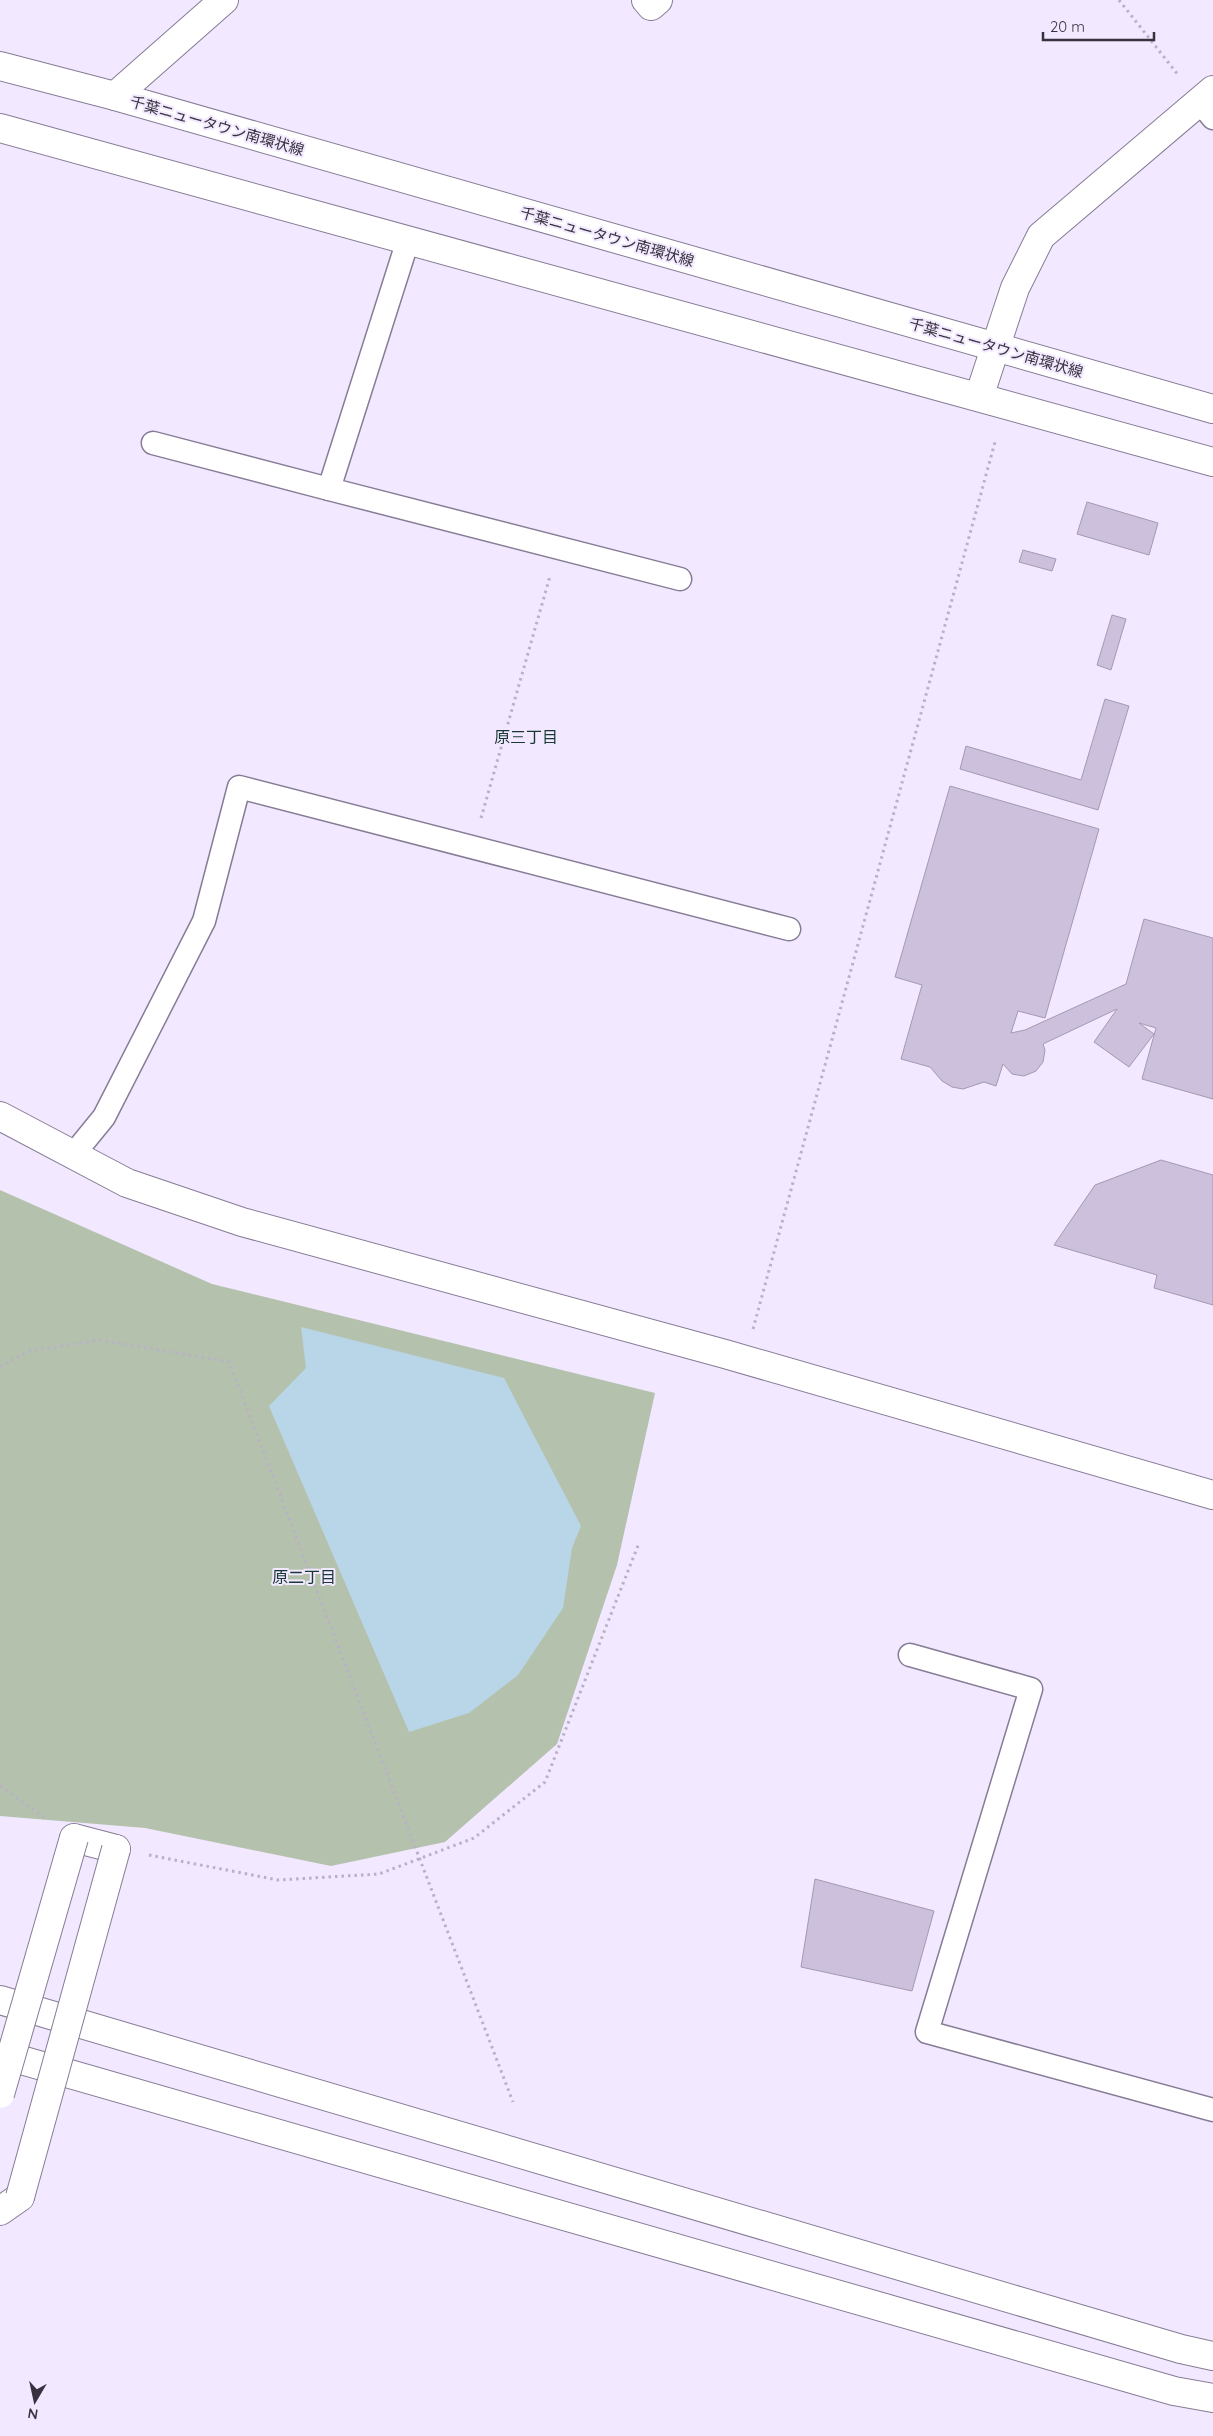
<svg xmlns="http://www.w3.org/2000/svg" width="1213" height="2436" viewBox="0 0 1213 2436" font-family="Quicksand,'Noto Sans JP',sans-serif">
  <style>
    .green { fill: #b4c2ad }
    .water { fill: #b8d6e8 }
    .building { fill: #ccc0dc; stroke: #a499b2 }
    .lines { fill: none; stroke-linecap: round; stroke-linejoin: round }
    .service-casing { stroke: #877c95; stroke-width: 25 }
    .pedestrian-casing { stroke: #877c95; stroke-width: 30 }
    .minor-casing { stroke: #877c95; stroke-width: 30 }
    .tertiary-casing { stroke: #877c95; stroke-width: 30 }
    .secondary-casing { stroke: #877c95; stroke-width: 30 }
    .path { stroke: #b9b1c4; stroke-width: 3; stroke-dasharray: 2.5 4; stroke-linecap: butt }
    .service { stroke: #fff; stroke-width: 22 }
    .pedestrian { stroke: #fff; stroke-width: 28 }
    .minor { stroke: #fff; stroke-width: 28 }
    .tertiary { stroke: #fff; stroke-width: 28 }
    .secondary { stroke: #fff; stroke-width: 28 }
    .pedestrian-bridge-casing { stroke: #877c95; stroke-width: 30; stroke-linecap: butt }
    .path-bridge { stroke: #b9b1c4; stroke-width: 3; stroke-dasharray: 2.5 4; stroke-linecap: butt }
    .pedestrian-bridge { stroke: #fff; stroke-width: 28 }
    .labels { text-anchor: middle; stroke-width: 4; stroke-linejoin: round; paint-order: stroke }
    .street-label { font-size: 15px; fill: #37323d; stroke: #f2e8ff }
    .neighbourhood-label { font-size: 16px; fill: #173833; stroke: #f2e8ff }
  </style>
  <rect width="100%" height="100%" fill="#f2e8ff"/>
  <!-- green -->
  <polygon class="green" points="0,1190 212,1284 655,1393 617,1565 557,1744 445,1842 331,1866 145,1828 0,1816"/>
  <!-- water -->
  <polygon class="water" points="301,1327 504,1378 581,1526 572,1548 563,1608 518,1675 469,1713 409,1732 269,1406 306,1368"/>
  <!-- building -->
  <g class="building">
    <polygon points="1087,502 1158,523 1149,555 1077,534"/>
    <polygon points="1023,550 1056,559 1052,571 1019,562"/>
    <polygon points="1112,615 1126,619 1111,670 1097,665"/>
    <polygon points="1105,699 1129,706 1098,810 960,769 966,746 1081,780"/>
    <polygon points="950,786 1099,829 1045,1018 1018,1011 1011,1033 1025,1030 1126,984 1144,919 1213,938 1213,1099 1142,1079 1156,1028 1139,1023 1154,1034 1129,1067 1094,1042 1117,1009 1043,1044 1045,1050 1043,1062 1036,1071 1024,1076 1012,1074 1003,1064 996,1086 984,1082 963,1089 952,1087 942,1081 930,1067 901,1059 922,985 895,977"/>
    <polygon points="1161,1160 1213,1175 1213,1305 1154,1288 1157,1275 1054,1245 1095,1185"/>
    <polygon points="815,1879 934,1911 912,1991 801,1967"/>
  </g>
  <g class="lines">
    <!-- service casing -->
    <g class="service-casing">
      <g id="service">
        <polyline points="1199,101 1213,118"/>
        <polyline points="408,240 329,489 680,579"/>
        <polyline points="153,443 329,489"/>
        <polyline points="73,1155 104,1117 204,921 239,787 789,929"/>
        <polyline points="910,1655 1031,1689 927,2032 1213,2110"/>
      </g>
    </g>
    <!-- pedestrian casing -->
    <g class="pedestrian-casing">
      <g id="pedestrian">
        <polyline points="74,1838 116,1849"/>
        <polyline points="0,2211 20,2197"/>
      </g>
    </g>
    <!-- minor casing -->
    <g class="minor-casing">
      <g id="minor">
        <polyline points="646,0 651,6 658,0"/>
        <polyline points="115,96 224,0"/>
        <polyline points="979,397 1015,288 1041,236 1213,90"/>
      </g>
    </g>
    <!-- tertiary casing -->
    <g class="tertiary-casing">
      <g id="tertiary">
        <polyline points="0,1116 127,1183 242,1222 725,1354 1213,1495"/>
        <polyline points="0,2000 1181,2349 1213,2356"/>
        <polyline points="0,2054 1174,2391 1213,2398"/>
      </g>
    </g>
    <!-- secondary casing -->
    <g class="secondary-casing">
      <g id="secondary">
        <polyline points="0,66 115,96 1213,409"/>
        <polyline points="0,128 1213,462"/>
      </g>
    </g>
    <!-- path -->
    <g class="path">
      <polyline points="1119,0 1179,76"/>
      <polyline points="481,818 550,576"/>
      <polyline points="753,1329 995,442"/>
      <polyline points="0,1367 29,1351 100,1340 229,1362 513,2102"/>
      <polyline points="0,1786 46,1819"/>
    </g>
    <!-- service -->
    <use href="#service" class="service"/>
    <!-- pedestrian -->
    <use href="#pedestrian" class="pedestrian"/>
    <!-- minor -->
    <use href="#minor" class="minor"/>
    <!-- tertiary -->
    <use href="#tertiary" class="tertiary"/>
    <!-- secondary -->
    <use href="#secondary" class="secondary"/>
    <!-- pedestrian-bridge casing -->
    <g class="pedestrian-bridge-casing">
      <g id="pedestrian-bridge">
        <polyline points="0,2094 74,1838"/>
        <polyline points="20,2197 116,1849"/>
      </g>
    </g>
    <!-- path-bridge -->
    <polyline class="path-bridge" points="149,1855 278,1880 379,1874 474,1838 545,1782 639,1543"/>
    <!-- pedestrian-bridge -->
    <use href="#pedestrian-bridge" class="pedestrian-bridge"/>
  </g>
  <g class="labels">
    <!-- street labels -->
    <g class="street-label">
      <text transform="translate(217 126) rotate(16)" y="5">千葉ニュータウン南環状線</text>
      <text transform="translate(607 237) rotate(16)" y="5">千葉ニュータウン南環状線</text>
      <text transform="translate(996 348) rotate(16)" y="5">千葉ニュータウン南環状線</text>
    </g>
    <!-- neighbourhood labels -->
    <g class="neighbourhood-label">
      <text x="526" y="743">原三丁目</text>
      <text x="304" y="1583">原二丁目</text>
    </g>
  </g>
  <!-- north arrow -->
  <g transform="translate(35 2401) rotate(189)" stroke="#f2e8ff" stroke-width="4" paint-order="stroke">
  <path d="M0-4L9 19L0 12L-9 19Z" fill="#37323d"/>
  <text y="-8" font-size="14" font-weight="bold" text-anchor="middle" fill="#37323d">N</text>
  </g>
  <!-- scale -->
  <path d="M1043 32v8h111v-8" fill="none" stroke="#37323d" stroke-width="2.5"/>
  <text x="1050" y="32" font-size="15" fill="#37323d" stroke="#f2e8ff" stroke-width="4" paint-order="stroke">20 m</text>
</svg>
